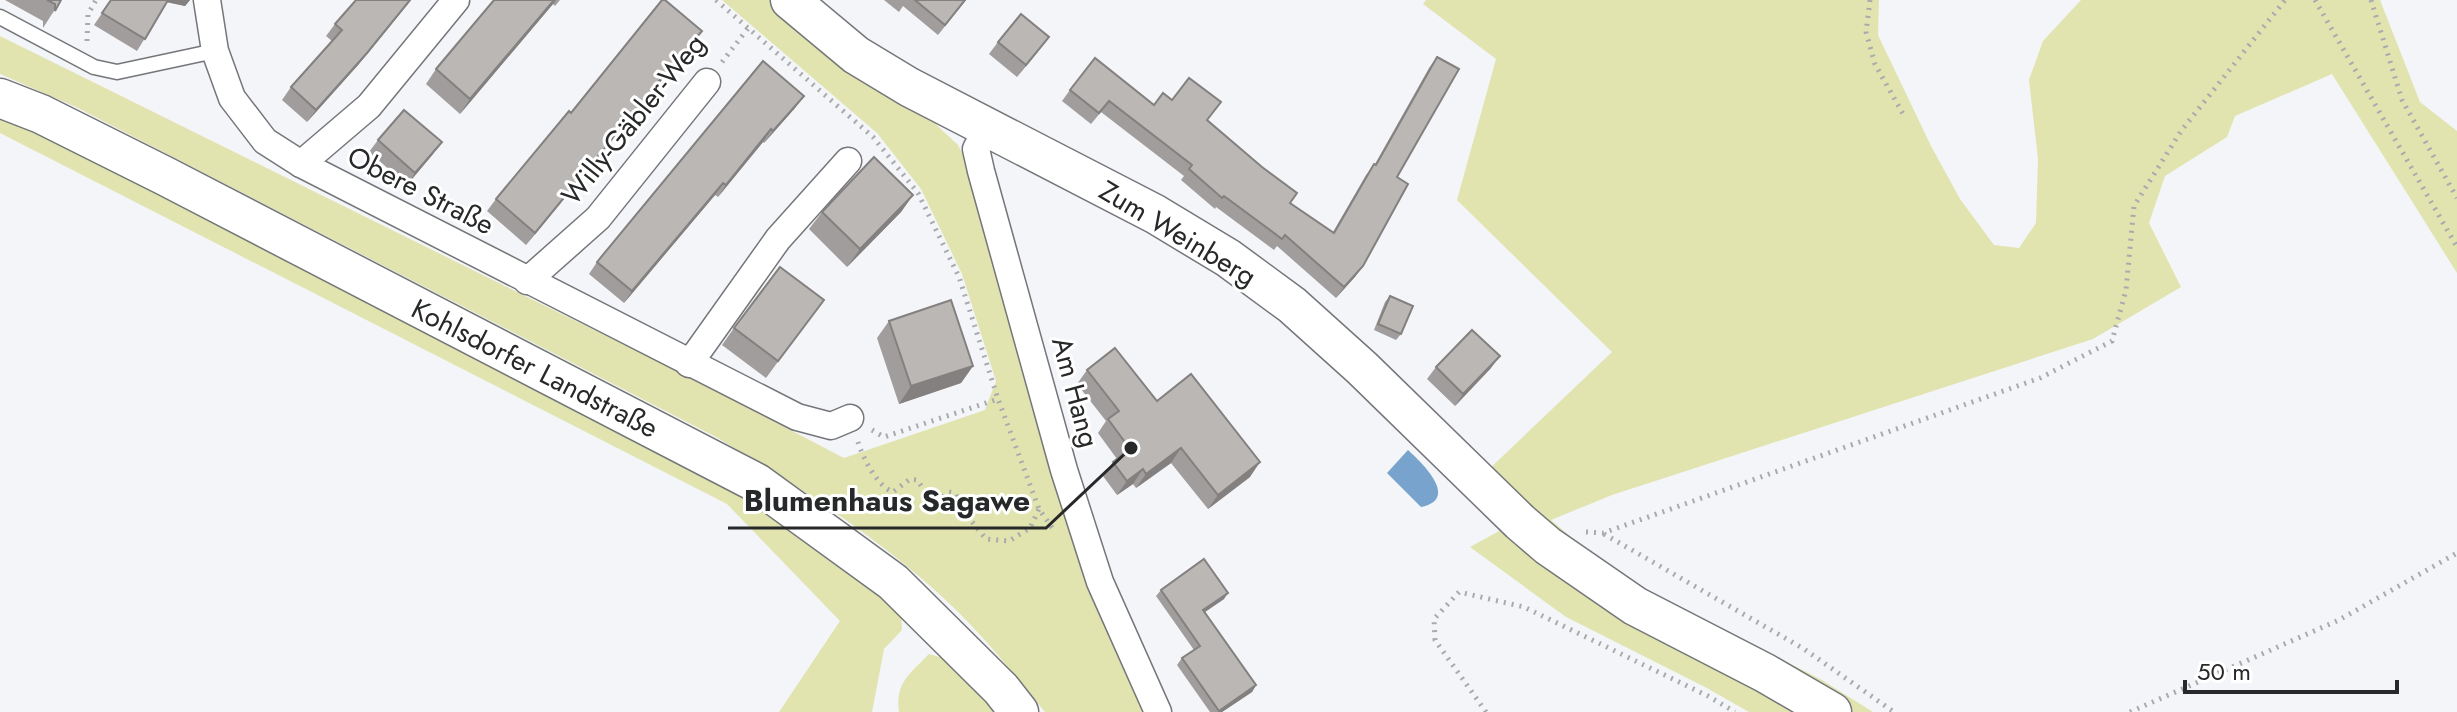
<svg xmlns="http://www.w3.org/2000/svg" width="2457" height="712" viewBox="0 0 2457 712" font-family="Jost,sans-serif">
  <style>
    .green { fill: #e1e4af }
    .water { fill: #77a3cc }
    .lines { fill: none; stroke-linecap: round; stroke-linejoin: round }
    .lane-casing { stroke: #747679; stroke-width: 17 }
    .street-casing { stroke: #747679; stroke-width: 29 }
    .secondary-casing { stroke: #747679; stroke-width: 41 }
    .path { stroke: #a9aaad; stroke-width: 5; stroke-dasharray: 2 6; stroke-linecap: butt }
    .lane { stroke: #fff; stroke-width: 14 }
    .street { stroke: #fff; stroke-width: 26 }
    .secondary { stroke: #fff; stroke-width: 38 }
    .wall { fill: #a19d9c }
    .shaded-wall { fill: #83807f }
    .building { fill: #bbb7b5; stroke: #83807f; stroke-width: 2 }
    .labels { text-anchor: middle; stroke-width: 6; stroke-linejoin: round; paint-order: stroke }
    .street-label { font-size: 28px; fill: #272829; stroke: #fff }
    .leader { fill: none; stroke: #272829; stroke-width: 3 }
    .callout-dot { fill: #272829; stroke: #fff; stroke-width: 3 }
    .callout-label { font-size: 30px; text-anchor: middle; font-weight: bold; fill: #272829; stroke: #fff; stroke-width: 6; stroke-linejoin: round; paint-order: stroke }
  </style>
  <rect width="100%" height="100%" fill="#f3f5f9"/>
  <!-- green -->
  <g class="green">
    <path d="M 722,0 L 770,0 L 843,63 L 929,118 L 958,145 L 982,194 L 1152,712 L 1045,712 C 1016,676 986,639 953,607 C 882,539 799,487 716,437 L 76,107 L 0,74 L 0,36 L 683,374 L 844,458 L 985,410 L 996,381 L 962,274 L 921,189 L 877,133 Z"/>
    <polygon points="1426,0 1879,0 1878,35 1931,146 1960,199 1994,245 2019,248 2036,223 2038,159 2029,80 2043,41 2081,0 2380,0 2420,102 2457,131 2457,273 2332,74 2235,116 2227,137 2165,176 2149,223 2181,287 2093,339 1612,495 1551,520 1579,544 1653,594 1822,680 1873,712 1749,712 1705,687 1566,617 1470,547 1501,530 1463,494 1612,352 1457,200 1496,59 1423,4"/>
    <polygon points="0,115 39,131 753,499 901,613 902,630 884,649 872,712 779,712 840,621 727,504 0,133"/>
    <path d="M 929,654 L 950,660 L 998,712 L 899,712 C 895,682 910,674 929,654 Z"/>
  </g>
  <!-- water -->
  <path class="water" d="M 1408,450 C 1422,463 1460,499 1421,507 L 1387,473 Z"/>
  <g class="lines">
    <!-- lane casing -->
    <g class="lane-casing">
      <polyline id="lane" points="0,17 94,67 117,72 215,51"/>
    </g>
    <!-- street casing -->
    <g class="street-casing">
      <g id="street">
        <polyline points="207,0 215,51 232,98 265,141 301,164 797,417 831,426 850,418"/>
        <polyline points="987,128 976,149 981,171 1064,470 1100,582 1158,712"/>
        <polyline points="301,164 369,106 456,0"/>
        <polyline points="527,281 598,218 707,82"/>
        <polyline points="689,364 778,239 848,161"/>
      </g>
    </g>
    <!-- secondary casing -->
    <g class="secondary-casing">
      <g id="secondary">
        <polyline points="790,0 856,55 909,87 1155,214 1228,258 1292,305 1362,368 1520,522 1548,546 1635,606 1765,673 1832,712"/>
        <polyline points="0,98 41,114 165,176 757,483 893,582 1001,689 1019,712"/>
      </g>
    </g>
    <!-- path -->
    <g class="path">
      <polyline points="716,0 873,137 918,193 959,277 998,399 1039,509 1053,529"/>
      <polyline points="1870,0 1866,32 1875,64 1903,114"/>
      <polyline points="2315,0 2457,247"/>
      <polyline points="2371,0 2402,100 2457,198"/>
      <polyline points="87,41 88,14 96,0"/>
      <polyline points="722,62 749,27"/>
      <polyline points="872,430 884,437 998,399"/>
      <path d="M 858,442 C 863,458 877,486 893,492 L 910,479 L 917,480 L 930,498 L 937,501 L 949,492 L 955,493 L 964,512 L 986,539 L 1009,541 L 1030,528 L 1039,509"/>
      <polyline points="1586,532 1603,533 2040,378 2112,341 2126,290 2134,206 2181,131 2285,0"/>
      <polyline points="1604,534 1804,649 1894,712"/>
      <polyline points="1486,712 1435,640 1434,619 1459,592 1524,607 1708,696 1735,712"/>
      <polyline points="2130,712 2339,620 2457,553"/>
    </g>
    <!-- lane -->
    <use href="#lane" class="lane"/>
    <!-- street -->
    <use href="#street" class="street"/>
    <!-- secondary -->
    <use href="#secondary" class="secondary"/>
  </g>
  <!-- wall -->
  <g class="wall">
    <polygon points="5,0 61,0 43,28 43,21"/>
    <polygon points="111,0 190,0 185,6 167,2 137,51 94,25"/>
    <polygon points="356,0 411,0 358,65 307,122 282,100 291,87 332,41 326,36 335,24"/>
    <polygon points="494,0 560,0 555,6 553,4 460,114 426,84 436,69"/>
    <polygon points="884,0 966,0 938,35 903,6 899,12"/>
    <polygon points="1049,37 1017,77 989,54 998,42"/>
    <polygon points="693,43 654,89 656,91 648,103 620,137 617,134 526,245 487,211 496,199 571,113"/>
    <polygon points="1437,57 1397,177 1363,266 1336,298 1277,246 1274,250 1216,207 1215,209 1181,180 1184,176 1101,112 1091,124 1062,101 1070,90 1154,105 1172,100 1208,121 1290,203 1333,232 1366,175 1375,164 1429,68"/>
    <polygon points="795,108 764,143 763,142 718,197 715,195 624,303 589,274 597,262"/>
    <polygon points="378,140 433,154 407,185 369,152"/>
    <polygon points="913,195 901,212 847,267 809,229 822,212"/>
    <polygon points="1390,296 1401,334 1396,340 1374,330 1385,302"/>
    <polygon points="811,317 766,378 722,345 734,328"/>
    <polygon points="889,321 973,366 961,383 899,404 877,338"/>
    <polygon points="1436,367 1491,368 1455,406 1427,379"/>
    <polygon points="1087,370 1157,401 1250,477 1208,509 1171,463 1136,488 1133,484 1117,495 1103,476 1113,462 1117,459 1098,433 1106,421 1077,384"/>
    <polygon points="1161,590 1224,599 1205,612 1256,685 1252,692 1222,712 1210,712 1177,665 1182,658 1194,650 1156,596"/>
  </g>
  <!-- shaded-wall -->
  <g class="shaded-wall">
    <polygon points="167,0 190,0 185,6 166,2"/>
    <polygon points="410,0 411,0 358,65 307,122 316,110"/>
    <polygon points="554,0 556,0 553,4 460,114 470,99"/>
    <polygon points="702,31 693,43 645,100 653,88"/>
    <polygon points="1049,37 1040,49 1017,77 1026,65"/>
    <polygon points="656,91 648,103 620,137 629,124"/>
    <polygon points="804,96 795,108 764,143 773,131"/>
    <polygon points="626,122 617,134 526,245 535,233"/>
    <polygon points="771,129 763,142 718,197 726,185"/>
    <polygon points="442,142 433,154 407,185 415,173"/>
    <polygon points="723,183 715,195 624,303 632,291"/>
    <polygon points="913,195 901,212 847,267 860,249"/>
    <polygon points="1363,266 1355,277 1336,298 1344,287"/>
    <polygon points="1500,356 1491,368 1455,406 1463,394"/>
    <polygon points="973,366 961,383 899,404 911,386"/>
    <polygon points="1181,448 1171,463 1136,488 1146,474"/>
    <polygon points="1260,462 1250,477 1208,509 1218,495"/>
    <polygon points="1143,469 1133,484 1117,495 1127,481"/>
    <polygon points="1228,593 1224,599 1199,616 1203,610"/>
    <polygon points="1256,685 1252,692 1222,712 1218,712"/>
  </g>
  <!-- building -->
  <g class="building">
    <polygon points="47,0 61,0 55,11 55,4"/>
    <polygon points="111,0 168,0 145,39 102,13"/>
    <polygon points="356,0 410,0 367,53 316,110 291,87 342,30 335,24"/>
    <polygon points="494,0 554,0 470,99 436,69"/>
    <polygon points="662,0 665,0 702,31 653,88 656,91 629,124 626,122 535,233 496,199 569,111 571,113"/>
    <polygon points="915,0 965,0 945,25"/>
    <polygon points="1021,14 1049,37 1026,65 998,42"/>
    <polygon points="1437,57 1459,69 1397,177 1408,184 1363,266 1344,287 1285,235 1282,239 1224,196 1222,198 1189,169 1192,165 1109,101 1099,113 1070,90 1095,58 1154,105 1163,93 1172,100 1189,78 1221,102 1207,120 1262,167 1297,193 1290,203 1334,233 1374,164 1376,165"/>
    <polygon points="763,61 804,96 773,131 771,129 726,185 723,183 632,291 597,262"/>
    <polygon points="404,110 442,142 415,173 378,140"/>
    <polygon points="874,157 913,195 860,249 822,212"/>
    <polygon points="780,267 824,300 778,361 734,328"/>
    <polygon points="1390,296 1413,306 1401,334 1378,324"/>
    <polygon points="951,300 973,366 911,386 889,321"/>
    <polygon points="1472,330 1500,356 1463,394 1436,367"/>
    <polygon points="1115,348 1157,401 1191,374 1260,462 1218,495 1181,448 1146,474 1143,469 1127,481 1113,462 1130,449 1108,419 1119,411 1087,370"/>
    <polygon points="1204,559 1228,593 1203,610 1256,685 1219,711 1182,658 1200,646 1161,590"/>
  </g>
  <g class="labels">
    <!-- street labels -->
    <g class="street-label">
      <text transform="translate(633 119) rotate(-51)" y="10">Willy-Gäbler-Weg</text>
      <text transform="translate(421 190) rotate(27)" y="10">Obere Straße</text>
      <text transform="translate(1178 233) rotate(31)" y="10">Zum Weinberg</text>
      <text transform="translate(535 368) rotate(27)" y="10">Kohlsdorfer Landstraße</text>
      <text transform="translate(1076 392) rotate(75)" y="10">Am Hang</text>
    </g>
  </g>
  <!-- callouts -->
  <path class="leader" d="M1131 448L1046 528H728"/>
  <circle class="callout-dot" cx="1131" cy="448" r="8"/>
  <g class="callout-label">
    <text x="887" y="511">Blumenhaus Sagawe</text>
  </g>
  <!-- scale -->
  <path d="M2185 680v12h212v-12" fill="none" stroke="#272829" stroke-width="4"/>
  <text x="2197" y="680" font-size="24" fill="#272829" stroke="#ffffff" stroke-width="6" paint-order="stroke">50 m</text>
</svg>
